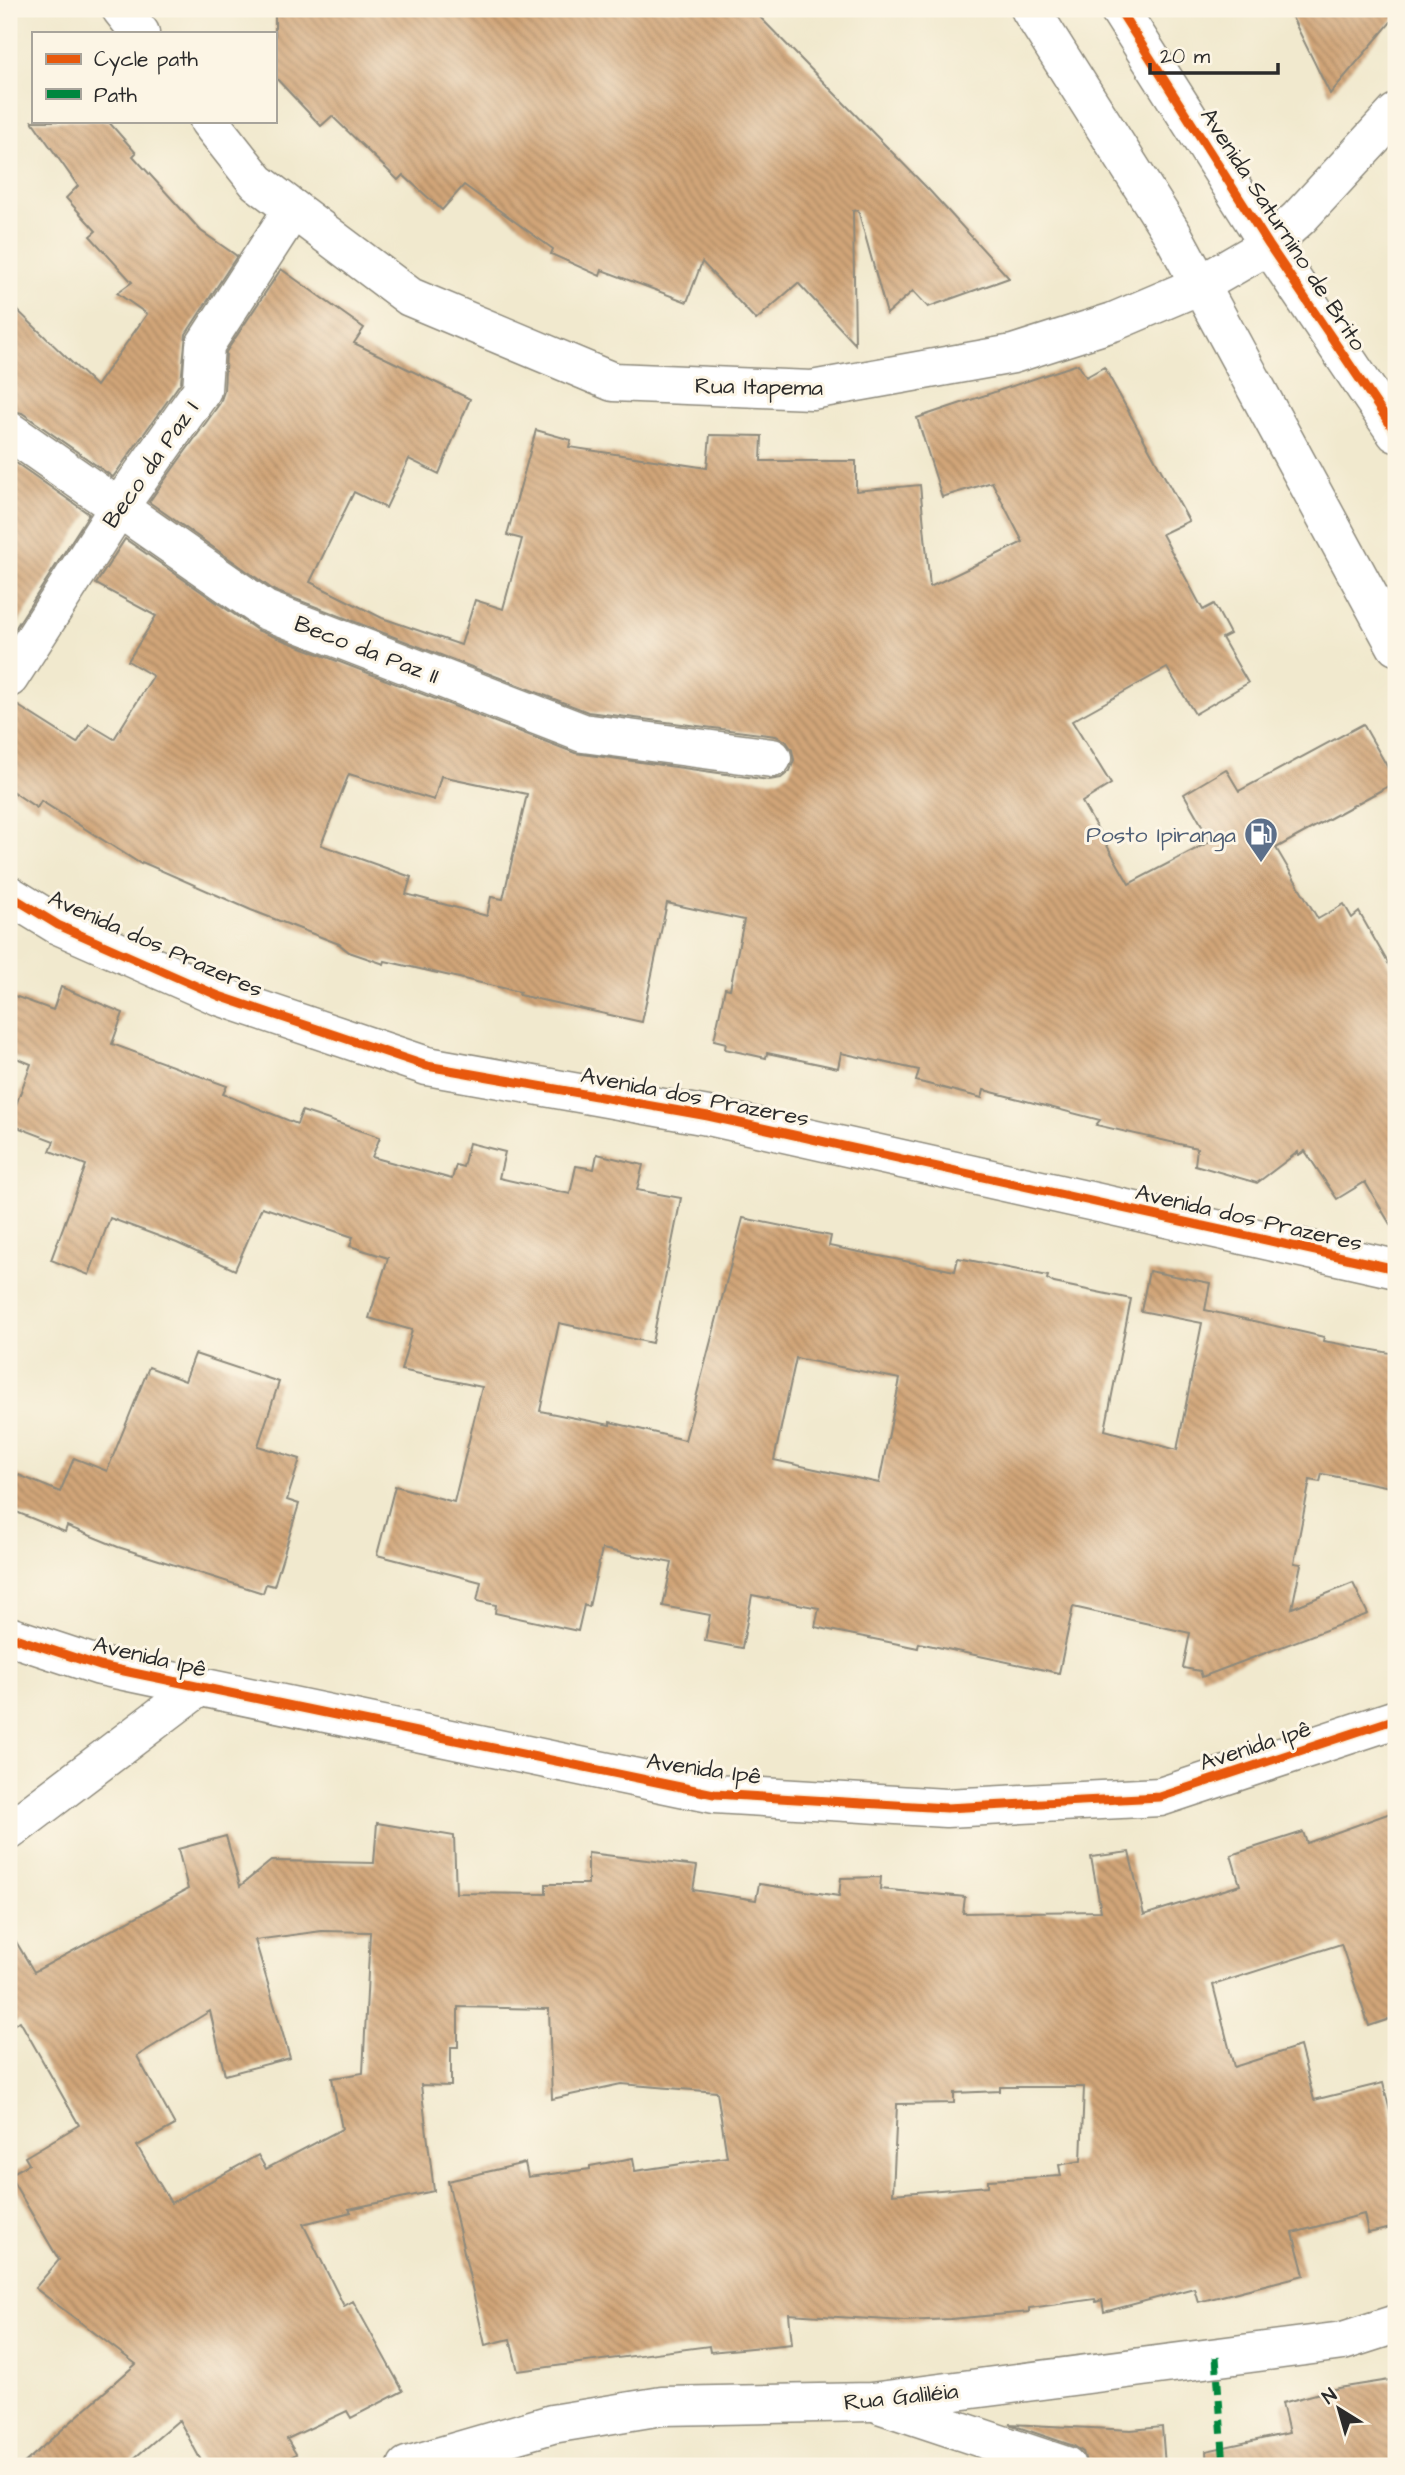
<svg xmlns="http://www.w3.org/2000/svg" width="1405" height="2475" viewBox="0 0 1405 2475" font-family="'Architects Daughter',sans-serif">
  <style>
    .building { fill: url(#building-back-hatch); fill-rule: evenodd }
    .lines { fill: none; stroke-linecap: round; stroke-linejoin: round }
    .minor-casing { stroke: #8e8a7c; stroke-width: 41 }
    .major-casing { stroke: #8e8a7c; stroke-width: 41 }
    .minor { stroke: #fff; stroke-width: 38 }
    .major { stroke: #fff; stroke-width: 38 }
    .quiet { stroke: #00873e; stroke-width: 7; stroke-dasharray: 14 7; stroke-linecap: butt }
    .cycleway-casing { stroke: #fcf5e5; stroke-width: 13 }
    .cycleway { stroke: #e8590c; stroke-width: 9 }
    .labels { text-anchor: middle; stroke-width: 6; stroke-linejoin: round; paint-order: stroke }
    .street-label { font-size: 23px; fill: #2b2b2b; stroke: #fcf5e5 }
    .service-label { font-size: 23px; fill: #4e5e75; stroke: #fcf5e5; text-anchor: end }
  </style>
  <defs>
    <pattern id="building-back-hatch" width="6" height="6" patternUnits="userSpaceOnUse" patternTransform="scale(1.75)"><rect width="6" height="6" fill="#d1a578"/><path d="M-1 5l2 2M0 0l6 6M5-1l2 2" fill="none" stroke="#aa8763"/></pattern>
  </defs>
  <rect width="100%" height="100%" fill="#fcf5e5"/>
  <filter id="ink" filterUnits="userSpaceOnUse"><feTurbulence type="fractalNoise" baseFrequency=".0143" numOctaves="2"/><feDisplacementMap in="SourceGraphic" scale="14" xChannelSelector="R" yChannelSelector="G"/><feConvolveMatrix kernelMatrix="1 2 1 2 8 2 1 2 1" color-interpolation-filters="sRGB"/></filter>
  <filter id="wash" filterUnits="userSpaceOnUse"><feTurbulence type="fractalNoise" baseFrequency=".00686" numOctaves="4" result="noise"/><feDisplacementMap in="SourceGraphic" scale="28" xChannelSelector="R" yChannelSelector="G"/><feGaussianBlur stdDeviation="1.57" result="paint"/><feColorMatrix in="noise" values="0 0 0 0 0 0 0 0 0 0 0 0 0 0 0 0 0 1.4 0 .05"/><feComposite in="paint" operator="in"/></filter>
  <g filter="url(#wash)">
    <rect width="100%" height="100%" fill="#f1e9ce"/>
    <g id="blocks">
      <!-- building -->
      <g class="building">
        <polygon points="275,9 752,9 929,190 1009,278 928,307 913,291 887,314 858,210 853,211 855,344 798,283 756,320 702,262 687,302 602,270 600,276 551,254 553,249 464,185 442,210 403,175 398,180 332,116 321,126 275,77"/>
        <polygon points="1288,9 1396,9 1396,16 1330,94"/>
        <polygon points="32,121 108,121 136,153 133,156 201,231 237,256 186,334 181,382 113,477 22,413 9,410 9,302 96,386 147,314 117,293 132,282 90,236 96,231 66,198 78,186"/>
        <path d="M 281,269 L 364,328 L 354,343 L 470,399 L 439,474 L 409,459 L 386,508 L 354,492 L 310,582 L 382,618 L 461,645 L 475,600 L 503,609 L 522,539 L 507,535 L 536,430 L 571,440 L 569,447 L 707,468 L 710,435 L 762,436 L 761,461 L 856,461 L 856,491 L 920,485 L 930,587 L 1023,542 L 992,482 L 942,497 L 917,418 L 1078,364 L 1086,377 L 1104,367 L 1189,521 L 1162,534 L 1203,610 L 1214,604 L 1230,634 L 1222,638 L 1248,683 L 1195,714 L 1167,668 L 1072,721 L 1111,784 L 1082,802 L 1129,884 L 1211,841 L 1184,794 L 1226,769 L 1239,791 L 1363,724 L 1396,782 L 1276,848 L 1318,919 L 1344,904 L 1352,918 L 1359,912 L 1396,977 L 1396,1234 L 1365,1182 L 1337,1199 L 1305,1151 L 1299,1155 L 1298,1152 L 1257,1183 L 1195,1165 L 1197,1148 L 1096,1125 L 1100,1120 L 984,1090 L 982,1098 L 916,1081 L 919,1070 L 841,1053 L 838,1068 L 767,1053 L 766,1058 L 725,1049 L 726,1043 L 714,1040 L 725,988 L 730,989 L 744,920 L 667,903 L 642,1022 L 519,995 L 520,992 L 385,961 L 384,964 L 349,952 L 339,944 L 251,910 L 142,862 L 141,864 L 41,801 L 37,808 L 9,789 L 9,700 L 77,743 L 89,724 L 114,739 L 153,676 L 128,661 L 156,616 L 96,584 L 125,539 L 257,630 L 575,753 L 769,780 L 781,778 L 790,771 L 794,760 L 792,750 L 786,741 L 776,736 L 588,712 L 275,591 L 149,502 L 220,403 L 224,391 L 226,352 ZM 349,774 L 434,800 L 441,776 L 527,794 L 503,899 L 491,897 L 487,916 L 406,894 L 411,877 L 321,845 Z"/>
        <polygon points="9,458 89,514 9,638"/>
        <path d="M 61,987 L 123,1013 L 112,1044 L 227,1086 L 223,1094 L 297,1124 L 302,1111 L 380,1137 L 372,1157 L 452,1179 L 456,1165 L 463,1167 L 469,1143 L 505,1152 L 499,1178 L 570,1194 L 576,1166 L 594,1169 L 597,1154 L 643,1165 L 637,1190 L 681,1198 L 652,1343 L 559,1323 L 540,1411 L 610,1425 L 610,1422 L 685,1440 L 743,1218 L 831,1236 L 829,1246 L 955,1271 L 958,1258 L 1048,1276 L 1047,1279 L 1054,1283 L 1131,1299 L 1105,1430 L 1177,1450 L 1202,1323 L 1141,1311 L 1149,1271 L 1210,1283 L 1205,1310 L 1324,1337 L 1323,1341 L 1396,1354 L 1396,1488 L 1322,1474 L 1320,1482 L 1310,1480 L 1294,1563 L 1301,1564 L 1292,1608 L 1353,1583 L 1368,1614 L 1202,1677 L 1200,1671 L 1183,1668 L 1190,1633 L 1073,1607 L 1059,1673 L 919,1643 L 918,1648 L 815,1627 L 819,1608 L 752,1595 L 742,1648 L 705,1641 L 710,1615 L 663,1606 L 672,1563 L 602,1549 L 589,1607 L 584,1605 L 578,1631 L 495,1613 L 496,1605 L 477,1601 L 481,1582 L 377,1555 L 395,1486 L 454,1502 L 482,1387 L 401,1370 L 412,1330 L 369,1318 L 388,1258 L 350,1246 L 353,1237 L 262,1207 L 235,1270 L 177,1243 L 110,1218 L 89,1275 L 51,1260 L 86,1165 L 50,1151 L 54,1141 L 9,1124 L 31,1064 L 9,1055 L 9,994 L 53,1010 ZM 796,1358 L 900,1379 L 879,1483 L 774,1460 Z"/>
        <polygon points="195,1354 279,1382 258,1446 300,1459 287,1500 299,1504 274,1586 266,1584 263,1593 118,1547 67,1526 65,1532 9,1509 9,1471 60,1492 74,1458 107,1471 149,1367 185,1381"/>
        <path d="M 1396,1811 L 1396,2017 L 1369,2026 L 1341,1944 L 1213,1985 L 1234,2067 L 1300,2046 L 1314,2100 L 1383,2083 L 1396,2135 L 1396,2227 L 1368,2233 L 1364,2214 L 1293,2233 L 1304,2275 L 1198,2302 L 1194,2288 L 1104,2312 L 1102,2300 L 1096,2302 L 1095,2299 L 1029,2308 L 1029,2312 L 951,2319 L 905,2321 L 789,2314 L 792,2344 L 710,2352 L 709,2346 L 518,2371 L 510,2339 L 485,2345 L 448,2181 L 525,2163 L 528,2177 L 590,2169 L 590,2166 L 633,2158 L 635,2171 L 727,2157 L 717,2092 L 621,2084 L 552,2099 L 549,2009 L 458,2007 L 458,2047 L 451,2047 L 451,2086 L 421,2085 L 434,2191 L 349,2209 L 351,2212 L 303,2224 L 344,2306 L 353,2301 L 403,2391 L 351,2418 L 347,2411 L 287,2439 L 296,2454 L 275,2466 L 204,2466 L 179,2420 L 125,2466 L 21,2466 L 136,2364 L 35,2288 L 59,2260 L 9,2175 L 29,2164 L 25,2157 L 79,2125 L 20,2021 L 9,2027 L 9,1930 L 34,1972 L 188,1889 L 178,1849 L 226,1836 L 240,1886 L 271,1861 L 374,1863 L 377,1823 L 454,1836 L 456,1893 L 546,1894 L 546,1884 L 588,1884 L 588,1853 L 697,1866 L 693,1890 L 756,1900 L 759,1884 L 839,1896 L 841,1878 L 881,1877 L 880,1889 L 965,1897 L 963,1913 L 1101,1911 L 1091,1857 L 1129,1852 L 1144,1915 L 1240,1885 L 1231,1855 L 1303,1832 L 1307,1843 ZM 322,1931 L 370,1932 L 363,2073 L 332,2078 L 342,2129 L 266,2169 L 258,2155 L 171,2203 L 137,2146 L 175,2125 L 137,2056 L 210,2011 L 225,2075 L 290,2058 L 255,1940 ZM 1000,2087 L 1084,2087 L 1081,2161 L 1059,2165 L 1061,2176 L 988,2180 L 988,2186 L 893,2194 L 897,2104 L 954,2103 L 954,2093 L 1000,2091 Z"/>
        <polygon points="1396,2379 1396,2466 1207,2466 1206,2451 1289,2433 1282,2403 1339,2388"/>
        <polygon points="1009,2424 1131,2430 1162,2427 1165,2466 1092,2466 1087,2465 1083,2452 1074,2446"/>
      </g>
    </g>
  </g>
  <g filter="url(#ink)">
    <use href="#blocks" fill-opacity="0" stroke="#8e8a7c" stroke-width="2"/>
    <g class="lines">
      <!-- minor casing -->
      <g class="minor-casing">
        <g id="minor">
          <polyline points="121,9 140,33"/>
          <polyline points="209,121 257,182 410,297 613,382 812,390 1013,354 1113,322 1200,285 1269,245 1299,218 1396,113"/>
          <polyline points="9,431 265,610 583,733 772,758"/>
          <polyline points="9,678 119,507 202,390 205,345 293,209"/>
          <polyline points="9,895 58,925 219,996 427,1066 708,1116 1396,1269"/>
          <polyline points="9,1831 199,1687"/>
          <polyline points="882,2405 1066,2466"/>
          <polyline points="407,2466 552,2424 662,2406 871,2402 1343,2341 1396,2324"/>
        </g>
      </g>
      <!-- major casing -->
      <g class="major-casing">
        <g id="major">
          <polyline points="1030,9 1173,235 1396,646"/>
          <polyline points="1119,9 1269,245 1396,433"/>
          <polyline points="9,1636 100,1666 714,1794 946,1808 1160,1797 1396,1719"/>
        </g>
      </g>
      <!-- minor -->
      <use href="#minor" class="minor"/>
      <!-- major -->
      <use href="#major" class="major"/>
      <!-- quiet -->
      <polyline class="quiet" points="1216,2357 1224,2466"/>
      <!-- cycleway casing -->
      <g class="cycleway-casing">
        <g id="cycleway">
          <polyline points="1119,9 1269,245 1396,433"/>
          <polyline points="9,895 58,925 219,996 427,1066 708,1116 1396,1269"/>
          <polyline points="9,1636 100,1666 714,1794 946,1808 1160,1797 1396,1719"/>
        </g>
      </g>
      <!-- cycleway -->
      <use href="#cycleway" class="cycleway"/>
    </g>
  </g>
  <!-- icons -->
  <defs>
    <g id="fuel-pin" transform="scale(1.75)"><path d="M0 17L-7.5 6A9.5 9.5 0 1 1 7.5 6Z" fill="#5c6f8a" stroke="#fcf5e5"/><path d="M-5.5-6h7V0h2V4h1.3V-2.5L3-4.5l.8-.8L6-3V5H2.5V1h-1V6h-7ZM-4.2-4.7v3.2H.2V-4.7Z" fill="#fff"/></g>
  </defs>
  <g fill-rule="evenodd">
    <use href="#fuel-pin" x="1261" y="834"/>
  </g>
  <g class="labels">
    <!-- street labels -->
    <g class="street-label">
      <text transform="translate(1284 229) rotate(57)" y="8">Avenida Saturnino de Brito</text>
      <text transform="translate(759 386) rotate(1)" y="8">Rua Itapema</text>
      <text transform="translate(150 464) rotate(-55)" y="8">Beco da Paz I</text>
      <text transform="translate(367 649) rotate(21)" y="8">Beco da Paz II</text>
      <text transform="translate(156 943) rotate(24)" y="8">Avenida dos Prazeres</text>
      <text transform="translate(695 1096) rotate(11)" y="8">Avenida dos Prazeres</text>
      <text transform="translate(1249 1217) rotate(13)" y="8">Avenida dos Prazeres</text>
      <text transform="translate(150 1656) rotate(13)" y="8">Avenida Ipê</text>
      <text transform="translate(1255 1745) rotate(-18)" y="8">Avenida Ipê</text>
      <text transform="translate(704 1768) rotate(8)" y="8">Avenida Ipê</text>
      <text transform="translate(901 2396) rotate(-6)" y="8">Rua Galiléia</text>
    </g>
    <!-- service labels -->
    <g class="service-label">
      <text x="1236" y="842">Posto Ipiranga</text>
    </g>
  </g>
  <!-- margin -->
  <rect width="1405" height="2475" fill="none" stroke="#fcf5e5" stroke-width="35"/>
  <!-- legend -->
  <rect x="32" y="32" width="245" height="91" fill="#fcf5e5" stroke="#a8a49b" stroke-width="2"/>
  <rect x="46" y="54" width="35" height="10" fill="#e8590c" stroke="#a8a49b" stroke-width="2"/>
  <text x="94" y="66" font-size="21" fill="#2b2b2b">Cycle path</text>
  <rect x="46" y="89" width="35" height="10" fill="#00873e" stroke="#a8a49b" stroke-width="2"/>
  <text x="94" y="102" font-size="21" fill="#2b2b2b">Path</text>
  <!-- north arrow -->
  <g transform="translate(1339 2409) rotate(323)" stroke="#fcf5e5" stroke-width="5" paint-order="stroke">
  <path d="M0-5L12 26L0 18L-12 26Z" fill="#2b2b2b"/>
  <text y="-10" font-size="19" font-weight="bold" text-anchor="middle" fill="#2b2b2b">N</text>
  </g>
  <!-- scale -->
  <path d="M1150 63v10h128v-10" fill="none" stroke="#2b2b2b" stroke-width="3.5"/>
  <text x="1160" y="63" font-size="21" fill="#2b2b2b" stroke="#fcf5e5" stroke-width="5" paint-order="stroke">20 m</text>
</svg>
